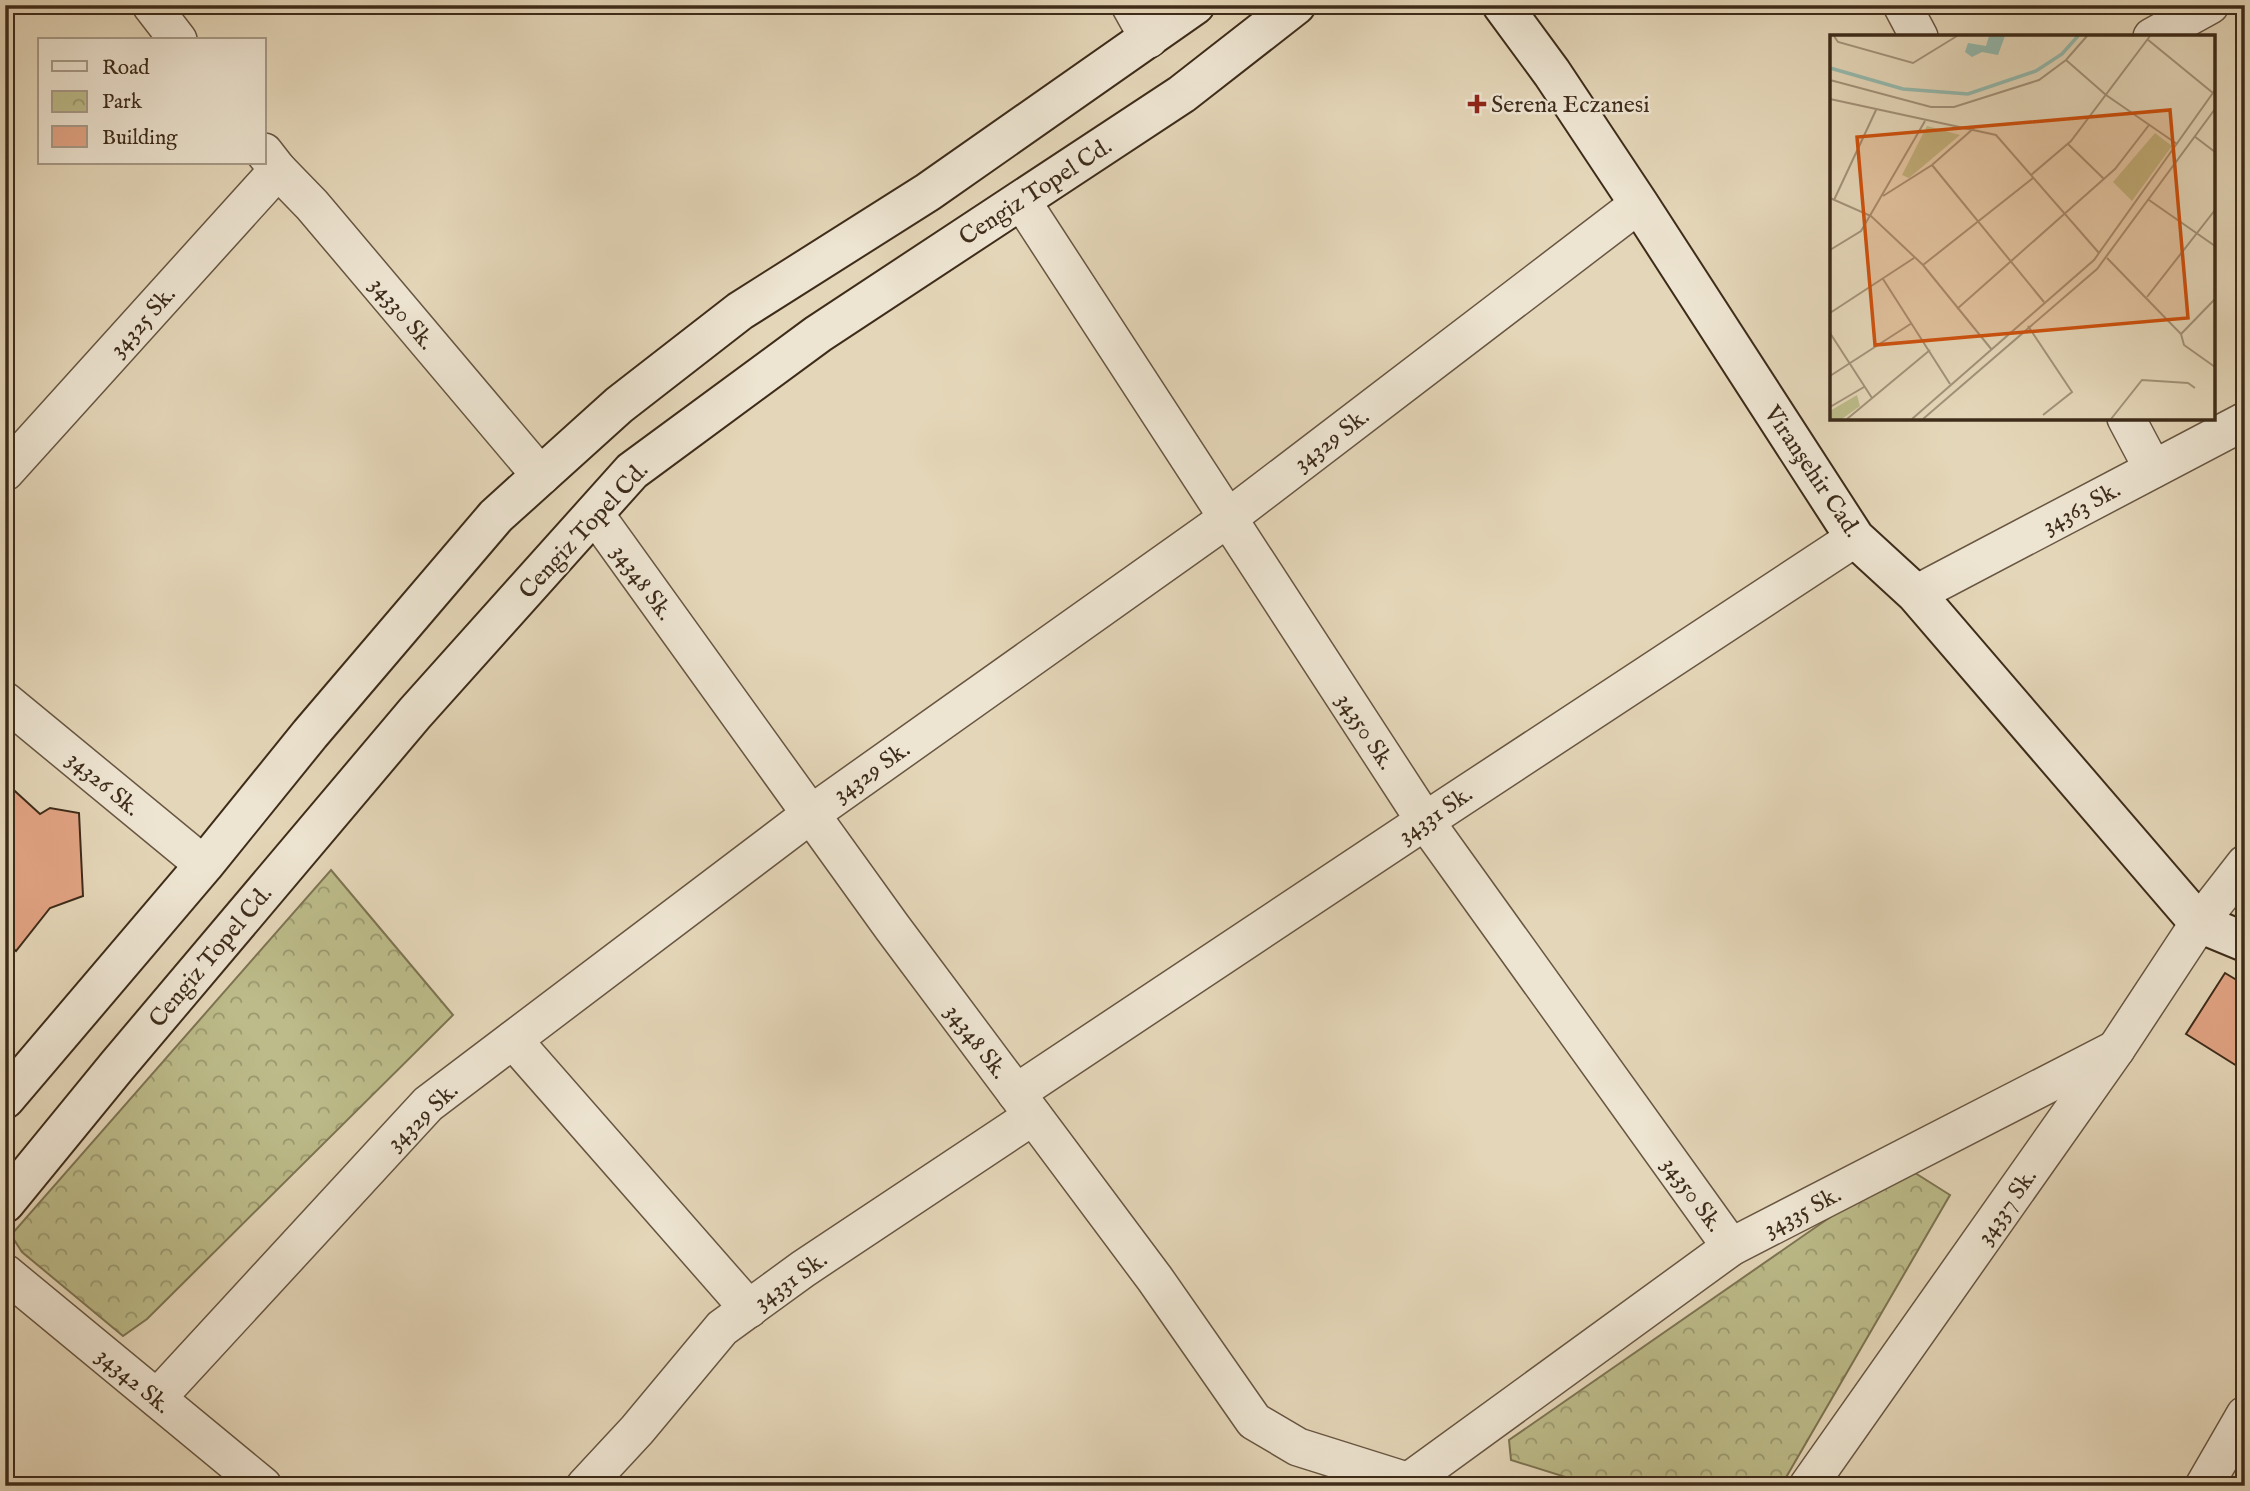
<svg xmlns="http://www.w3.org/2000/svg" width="2250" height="1491" viewBox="0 0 2250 1491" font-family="'IM FELL English',serif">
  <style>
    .park { fill: url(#park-crowns); stroke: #7d7452; stroke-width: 2 }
    .building { fill: #e2a484; stroke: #3e2c1a; stroke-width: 2 }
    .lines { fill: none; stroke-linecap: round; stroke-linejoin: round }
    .street-casing { stroke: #685642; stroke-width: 40 }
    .secondary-casing { stroke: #3e2c1a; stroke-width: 42 }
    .street { stroke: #ede4d1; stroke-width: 37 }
    .secondary { stroke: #ede4d1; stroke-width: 38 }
    .poi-dot { fill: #8f2418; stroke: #ede4d1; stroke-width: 2.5 }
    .labels { text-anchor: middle; stroke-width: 5; stroke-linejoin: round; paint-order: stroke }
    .poi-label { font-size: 24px; fill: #3e2c1a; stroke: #ede4d1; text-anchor: start }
    .street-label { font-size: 24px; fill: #3e2c1a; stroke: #ede4d1 }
    .inset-river { fill: none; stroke: #95b9ad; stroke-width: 3.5 }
    .inset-road { fill: none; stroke: #a29279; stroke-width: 2 }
    .view { fill: #ce520e; fill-opacity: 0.15; stroke: #ce520e; stroke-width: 3.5 }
    .inset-edge { fill: none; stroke: #3e2c1a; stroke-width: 3.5 }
  </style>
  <defs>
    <pattern id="park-crowns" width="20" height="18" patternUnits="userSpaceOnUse" patternTransform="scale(1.75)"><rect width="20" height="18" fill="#bcbb89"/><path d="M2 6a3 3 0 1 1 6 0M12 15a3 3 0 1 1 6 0" fill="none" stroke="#9a986f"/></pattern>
  </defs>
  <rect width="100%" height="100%" fill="#e4d6b8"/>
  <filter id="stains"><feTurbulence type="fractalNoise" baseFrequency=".00286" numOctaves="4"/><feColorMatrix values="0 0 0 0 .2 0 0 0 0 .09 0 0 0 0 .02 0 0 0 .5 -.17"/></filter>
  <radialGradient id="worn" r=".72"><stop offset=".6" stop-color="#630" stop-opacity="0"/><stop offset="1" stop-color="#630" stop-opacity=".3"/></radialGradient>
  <!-- park -->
  <g class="park">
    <polygon points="331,870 453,1015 147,1319 123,1336 22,1252 11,1235"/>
    <polygon points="1904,1166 1950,1195 1781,1486 1594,1486 1511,1460 1509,1440"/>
  </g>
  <!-- building -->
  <g class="building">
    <polygon points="5,782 40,814 50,808 79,813 83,896 50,908 16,951 5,941"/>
    <polygon points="2225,973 2245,985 2245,1071 2186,1034"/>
  </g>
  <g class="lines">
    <!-- street casing -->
    <g class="street-casing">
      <g id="street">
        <polyline points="151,5 178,40"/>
        <polyline points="1130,5 1149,39"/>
        <polyline points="1902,5 1919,37"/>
        <polyline points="2152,37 2210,5"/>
        <polyline points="264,152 278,170 312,205 541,476"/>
        <polyline points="1021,200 1425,821 1731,1247"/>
        <polyline points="2126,418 2153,469"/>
        <polyline points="5,472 278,170"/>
        <polyline points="594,513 892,927 1155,1279 1254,1421 1298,1447 1422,1486"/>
        <polyline points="1916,594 2245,421"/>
        <polyline points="5,701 204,865"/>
        <polyline points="513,1040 749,1309"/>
        <polyline points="1016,1093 1425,821 1855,538"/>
        <polyline points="5,1273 263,1486"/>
        <polyline points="157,1398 428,1104 811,814 1228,518 1639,204"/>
        <polyline points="1408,1482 1731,1247 2116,1049"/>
        <polyline points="585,1486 637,1430 722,1328 803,1269 1033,1116"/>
        <polyline points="1808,1486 2116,1049 2199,923 2245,864"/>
        <polyline points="2204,1486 2245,1415"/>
      </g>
    </g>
    <!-- secondary casing -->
    <g class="secondary-casing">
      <g id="secondary">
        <polyline points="1502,5 1552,73 1639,204 1855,538 1916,594 2199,923 2245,942"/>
        <polyline points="5,1099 204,865 310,734 496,516 619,405 740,311 928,192 1195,5"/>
        <polyline points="5,1203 117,1066 415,713 632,471 818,334 1182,94 1296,5"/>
      </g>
    </g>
    <!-- street -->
    <use href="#street" class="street"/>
    <!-- secondary -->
    <use href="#secondary" class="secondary"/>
  </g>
  <!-- markers -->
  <path class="poi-dot" d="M1473.5 93.5h7v7h7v7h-7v7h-7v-7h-7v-7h7z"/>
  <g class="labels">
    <!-- poi labels -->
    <g class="poi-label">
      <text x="1491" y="112">Serena Eczanesi</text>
    </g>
    <!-- street labels -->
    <g class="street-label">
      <text transform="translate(1035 191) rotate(-33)" y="8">Cengiz Topel Cd.</text>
      <text transform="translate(403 313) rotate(50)" y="8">34330 Sk.</text>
      <text transform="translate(142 321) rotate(-48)" y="8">34325 Sk.</text>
      <text transform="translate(1331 439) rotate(-37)" y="8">34329 Sk.</text>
      <text transform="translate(1813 471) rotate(56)" y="8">Viranşehir Cad.</text>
      <text transform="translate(2081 507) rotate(-28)" y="8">34363 Sk.</text>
      <text transform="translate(583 530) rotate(-47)" y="8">Cengiz Topel Cd.</text>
      <text transform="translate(643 582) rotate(54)" y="8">34348 Sk.</text>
      <text transform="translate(1366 731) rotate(57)" y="8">34350 Sk.</text>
      <text transform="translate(871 771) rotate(-35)" y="8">34329 Sk.</text>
      <text transform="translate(104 783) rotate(40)" y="8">34326 Sk.</text>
      <text transform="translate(1435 814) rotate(-34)" y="8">34331 Sk.</text>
      <text transform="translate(210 956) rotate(-50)" y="8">Cengiz Topel Cd.</text>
      <text transform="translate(977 1041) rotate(53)" y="8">34348 Sk.</text>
      <text transform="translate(422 1116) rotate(-43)" y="8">34329 Sk.</text>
      <text transform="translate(1693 1194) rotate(54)" y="8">34350 Sk.</text>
      <text transform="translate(2006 1206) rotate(-55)" y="8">34337 Sk.</text>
      <text transform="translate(1802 1211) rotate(-27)" y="8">34335 Sk.</text>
      <text transform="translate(790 1280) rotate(-35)" y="8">34331 Sk.</text>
      <text transform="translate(134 1380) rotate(40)" y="8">34342 Sk.</text>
    </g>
  </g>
  <!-- overview -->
  <g transform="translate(1830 35)">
    <rect width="385" height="385" fill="#e4d6b8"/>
    <path d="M 97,91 L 130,100 L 79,143 L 72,140 ZM 325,98 L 342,111 L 302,166 L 283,147 ZM 27,360 L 30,371 L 12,384 L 0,384 L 0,376 Z" fill="#bcbb89"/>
    <path d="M 159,1 L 175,1 L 168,20 L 152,17 L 142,22 L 135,17 L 138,8 L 156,11 Z" fill="#95b9ad"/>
    <path class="inset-river" d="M 0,33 L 73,54 L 138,59 L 206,36 L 232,19 L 248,1"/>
    <path class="inset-road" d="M 4,1 L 8,7 L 83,28 L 127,1M 317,4 L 383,58M 236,25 L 276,60 L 347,109M 0,45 L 101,72 L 124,72 L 209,45 L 236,25 L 257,1M 0,64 L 166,100 L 269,218M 364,101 L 385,117M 238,109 L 274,144M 102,130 L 214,267M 201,140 L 241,106 L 320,1M 53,161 L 102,130 L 144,93M 0,163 L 41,181 L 93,230 L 162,315M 4,165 L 46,75M 319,165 L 385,211M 0,215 L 31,196 L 95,86M 277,223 L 351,299 L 354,310 L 385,332M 93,230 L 203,143M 53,244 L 120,349M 317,262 L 385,175M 127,274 L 285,134 L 319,90M 0,278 L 84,223M 198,291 L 242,357 L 213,380M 0,298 L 42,363M 351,299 L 385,264M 0,341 L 82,288M 0,372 L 34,352M 17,384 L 100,315M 82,384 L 264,225 L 385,55M 93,384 L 267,234 L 385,74M 281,384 L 312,345 L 358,348 L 365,353"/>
    <path class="view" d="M 340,75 L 358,283 L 45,310 L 27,102 Z"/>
    <rect width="385" height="385" class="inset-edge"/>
  </g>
  <!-- margin -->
  <rect width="2250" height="1491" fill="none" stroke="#e4d6b8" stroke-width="28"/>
  <rect x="7" y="7" width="2236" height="1477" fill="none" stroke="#3e2c1a" stroke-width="3.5"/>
  <rect x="14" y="14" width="2222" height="1463" fill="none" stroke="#3e2c1a" stroke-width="2"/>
  <!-- legend -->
  <rect x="38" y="38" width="228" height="126" fill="#ede4d1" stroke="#a79a88" stroke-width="2"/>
  <rect x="52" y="61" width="35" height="10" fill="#ede4d1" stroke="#a79a88" stroke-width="2"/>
  <text x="102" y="74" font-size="21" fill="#3e2c1a">Road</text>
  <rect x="52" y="91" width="35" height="21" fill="url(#park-crowns)" stroke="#a79a88" stroke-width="2"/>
  <text x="102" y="108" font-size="21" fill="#3e2c1a">Park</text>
  <rect x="52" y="126" width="35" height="21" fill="#e2a484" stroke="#a79a88" stroke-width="2"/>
  <text x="102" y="144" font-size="21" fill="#3e2c1a">Building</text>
  <rect width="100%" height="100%" filter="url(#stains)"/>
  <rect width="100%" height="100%" fill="url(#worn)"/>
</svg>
